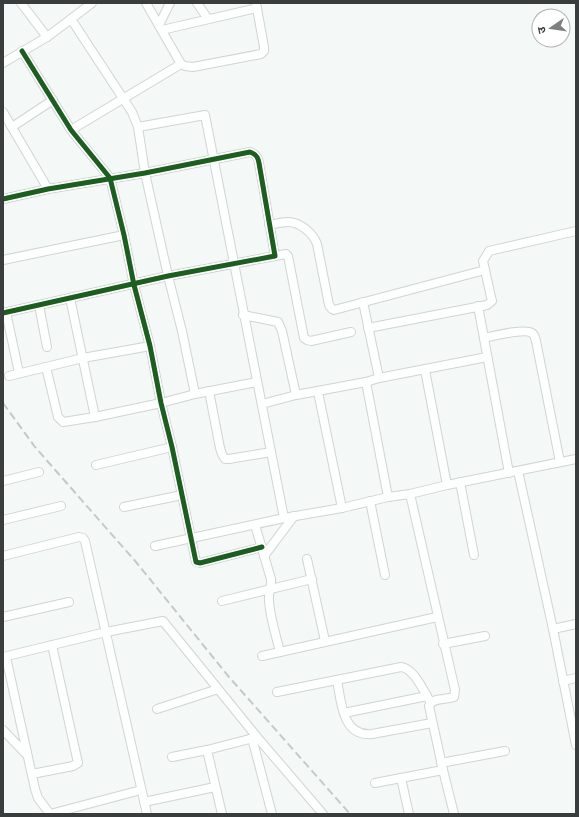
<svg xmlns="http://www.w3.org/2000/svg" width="579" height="817" viewBox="0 0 579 817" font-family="Literata,'Noto Sans Devanagari',serif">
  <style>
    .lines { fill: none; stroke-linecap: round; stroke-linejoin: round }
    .minor-casing { stroke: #d0d4d3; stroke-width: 10 }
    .minor { stroke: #fdfefe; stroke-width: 8 }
    .rail { stroke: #c7c8c8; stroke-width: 2; stroke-dasharray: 8 4; stroke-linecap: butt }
    .cycleway-casing { stroke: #fff; stroke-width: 8 }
    .cycleway { stroke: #1b5e20; stroke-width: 5 }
  </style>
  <rect width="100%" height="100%" fill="#f4f9f8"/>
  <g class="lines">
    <!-- minor casing -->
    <g class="minor-casing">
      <g id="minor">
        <polyline points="21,3 47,37"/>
        <polyline points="197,3 208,19"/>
        <polyline points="71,19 92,3"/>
        <polyline points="159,25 170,3"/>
        <polyline points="162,30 257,8"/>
        <polyline points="22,51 71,130 110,178 124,235 134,285 150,346 161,403 172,447 196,562 200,563 262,547"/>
        <polyline points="3,63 47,37 71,19 132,112 138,127 145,173 168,276 182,331 195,394"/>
        <polyline points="181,64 185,66 193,67 261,54 264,51 264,47 256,3"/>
        <polyline points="3,112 48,189"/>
        <polyline points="12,127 53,100"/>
        <polyline points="138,127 205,115 284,518"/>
        <polyline points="71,130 181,64 146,3"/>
        <path d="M 3,199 L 48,189 L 145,173 L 250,152 C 256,154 258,157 259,163 L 275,256 L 168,276 L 3,313"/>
        <path d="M 269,225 C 275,224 282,222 288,222 C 300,222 313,233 317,244 L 329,305 L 332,309 L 334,310 L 485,270"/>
        <polyline points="275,256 286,254 288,256 304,338 307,340 311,341 351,332"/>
        <polyline points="3,260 124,235"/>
        <polyline points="70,298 95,417"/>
        <polyline points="39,305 47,347"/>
        <polyline points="478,306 509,473"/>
        <polyline points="6,312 19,373"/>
        <polyline points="243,315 278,322 282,331 296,395"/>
        <polyline points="368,328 487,305 492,301 491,297 483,261 489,251 576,231"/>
        <path d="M 484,338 C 494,336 524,328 532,333 C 535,335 535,338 536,341 L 560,462"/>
        <polyline points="46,367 58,417 63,422 95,417 161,403 195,394 257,382"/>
        <polyline points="425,370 447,485"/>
        <polyline points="9,376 83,358 150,346"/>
        <polyline points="379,378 487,357"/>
        <polyline points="366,382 388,497"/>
        <polyline points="209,391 220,448 222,454 225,459 229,459 271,452"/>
        <polyline points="318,392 342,508"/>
        <polyline points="262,404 296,395 366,382 379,378 363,302"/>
        <polyline points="96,465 172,447"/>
        <polyline points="518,471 553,629 576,745"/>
        <polyline points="3,481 39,472"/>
        <polyline points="460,482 474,555"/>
        <path d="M 410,494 L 455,690 L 454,697 C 446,700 433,697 429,706 L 443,770 L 454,814"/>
        <polyline points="370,501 385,575"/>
        <polyline points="124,507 182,495"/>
        <polyline points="3,520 61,506"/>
        <path d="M 255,525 L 271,579 C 272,586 268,593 269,601 C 270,618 276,635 280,652"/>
        <polyline points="155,546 284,518 342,508 388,497 410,494 447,485 576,459"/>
        <polyline points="3,556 79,537 83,538 85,541 147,814"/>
        <polyline points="264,556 294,516"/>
        <polyline points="307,559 325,641"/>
        <polyline points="222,601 312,579"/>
        <polyline points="3,617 69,602"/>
        <polyline points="553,629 576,624"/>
        <polyline points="443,644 485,636"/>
        <polyline points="262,656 437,617"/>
        <polyline points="3,657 106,632 163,621 257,737 323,814"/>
        <polyline points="6,657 35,789 38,798 50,814"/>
        <path d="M 337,680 C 341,701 342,737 372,734 L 432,723"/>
        <polyline points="563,681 576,678"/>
        <path d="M 277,692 L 401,667 C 414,668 424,692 431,703"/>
        <polyline points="157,709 218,689"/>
        <polyline points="344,713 427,696"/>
        <polyline points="3,730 26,754"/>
        <polyline points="252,738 272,814"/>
        <polyline points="172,757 207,750"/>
        <polyline points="441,763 505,751"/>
        <polyline points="32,774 73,766 78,763 52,645"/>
        <polyline points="401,778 409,814"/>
        <polyline points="375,783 443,770"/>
        <polyline points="144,802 215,787"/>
        <polyline points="50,814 141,790"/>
        <polyline points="222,814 207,750 257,737"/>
      </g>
    </g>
    <!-- minor -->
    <use href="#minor" class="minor"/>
    <!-- rail -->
    <polyline class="rail" points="3,403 35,447 136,562 229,677 350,814"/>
    <!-- cycleway casing -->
    <g class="cycleway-casing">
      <g id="cycleway">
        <polyline points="22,51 71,130 110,178 124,235 134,285 150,346 161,403 172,447 196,562 200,563 262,547"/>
        <path d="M 3,199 L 48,189 L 145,173 L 250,152 C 256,154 258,157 259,163 L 275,256 L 168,276 L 3,313"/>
      </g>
    </g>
    <!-- cycleway -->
    <use href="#cycleway" class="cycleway"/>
  </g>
  <!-- border -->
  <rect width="579" height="817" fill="none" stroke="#3a3d3d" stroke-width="8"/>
  <!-- north arrow -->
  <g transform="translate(551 28) rotate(257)"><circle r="19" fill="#ffffff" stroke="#b0b1b1"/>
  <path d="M0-3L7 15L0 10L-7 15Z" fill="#7b7f7e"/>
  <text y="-6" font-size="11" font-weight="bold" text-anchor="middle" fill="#3a3d3d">उ</text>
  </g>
</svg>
